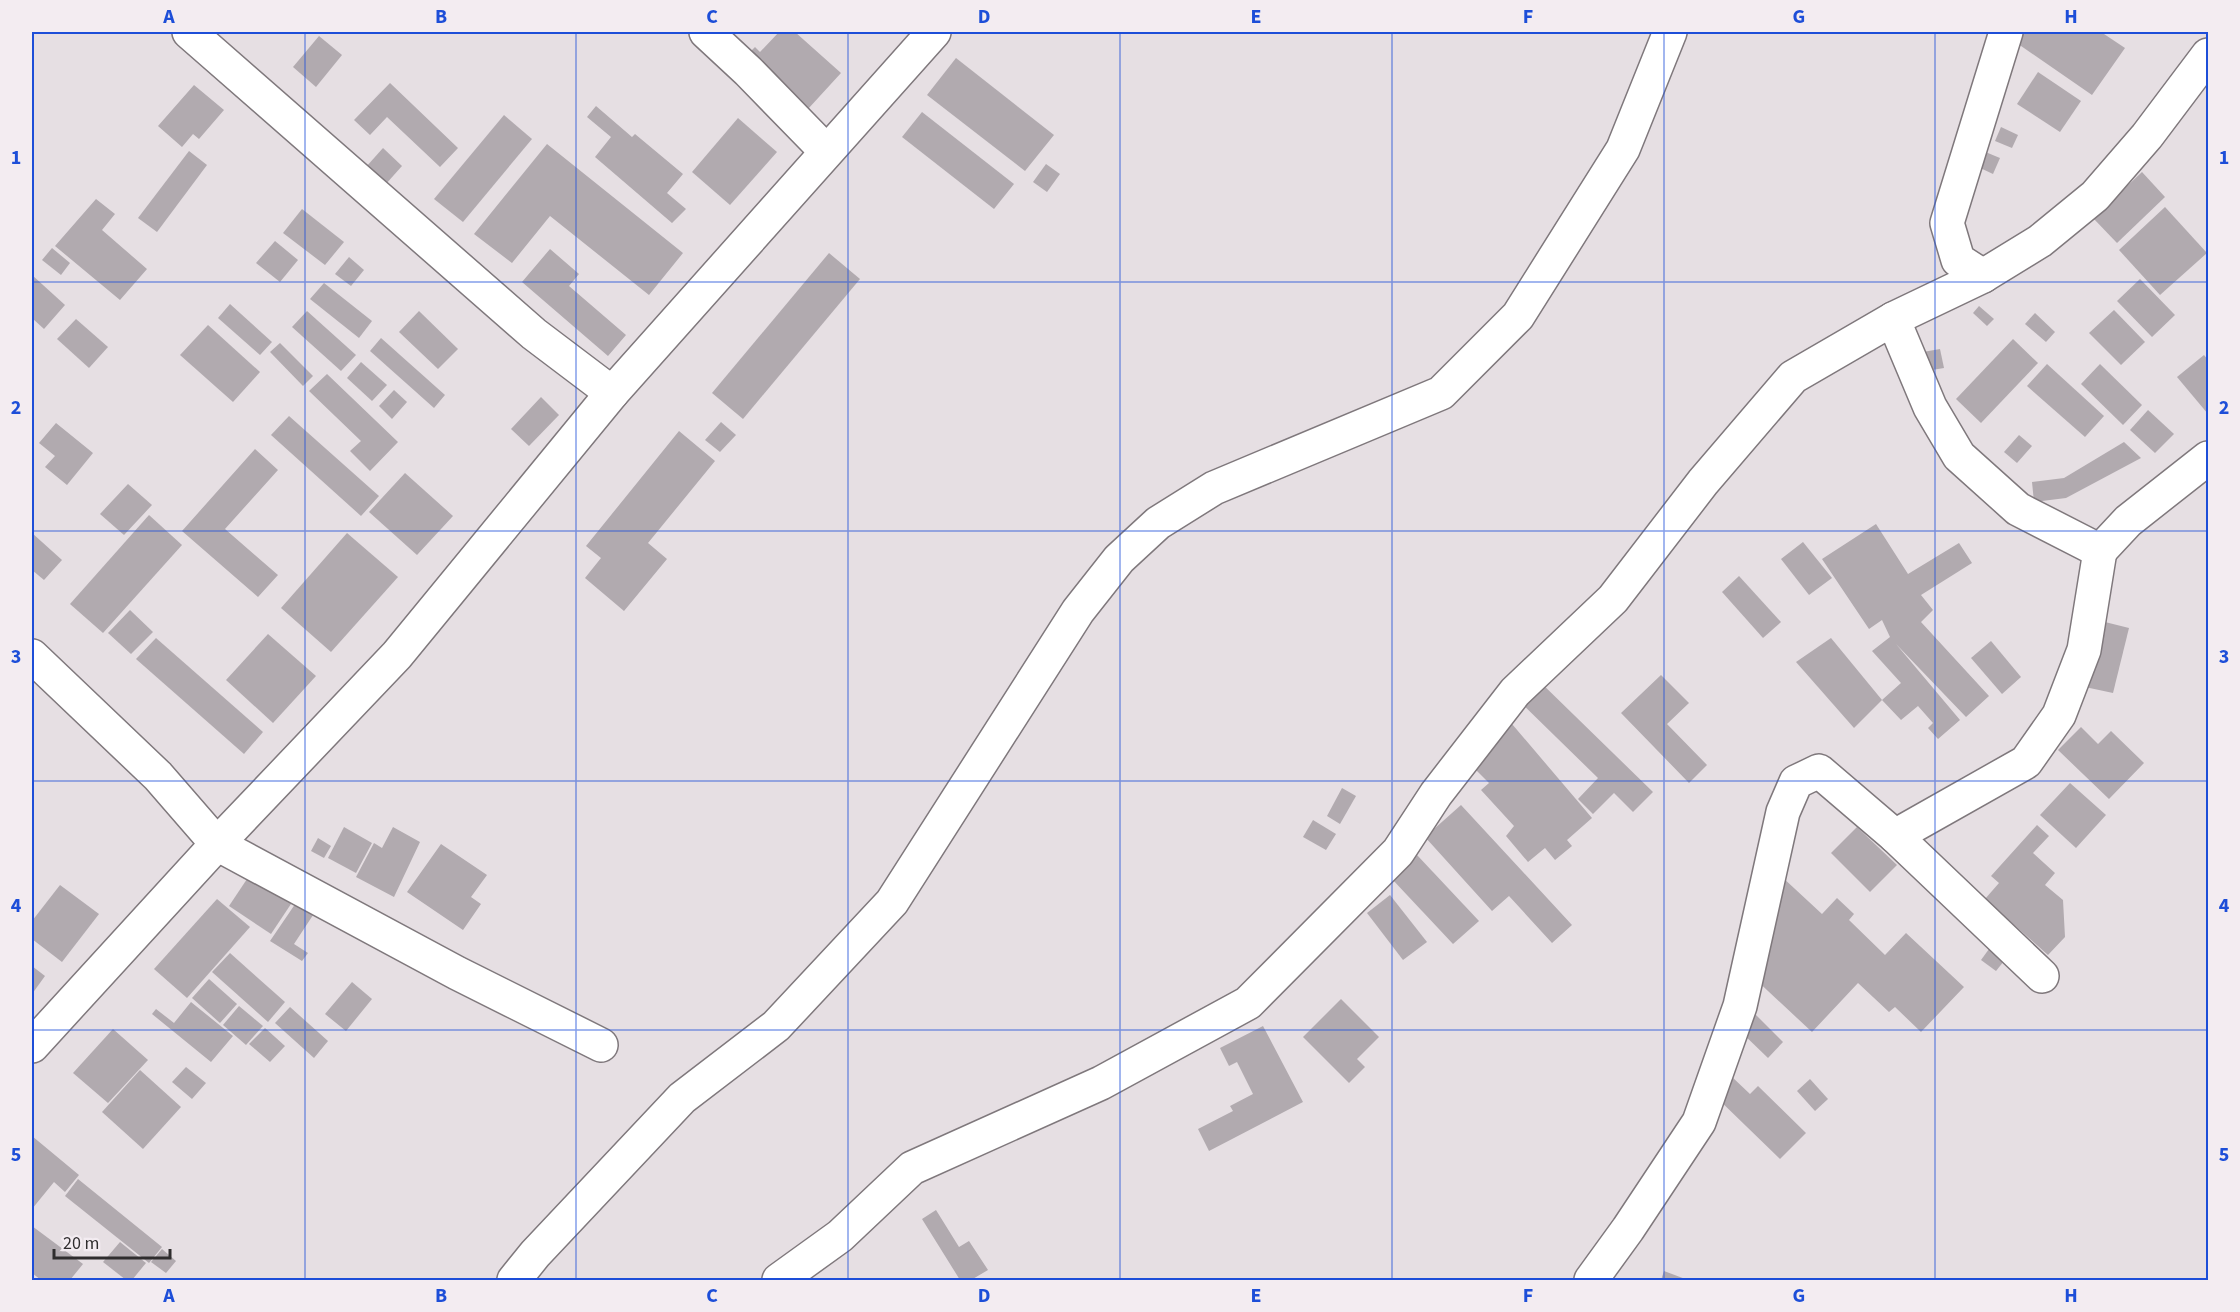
<svg xmlns="http://www.w3.org/2000/svg" width="2240" height="1312" viewBox="0 0 2240 1312" font-family="'Source Sans 3',sans-serif">
  <style>
    .building { fill: #b1aaaf }
    .lines { fill: none; stroke-linecap: round; stroke-linejoin: round }
    .minor-casing { stroke: #7f787c; stroke-width: 36 }
    .minor { stroke: #fff; stroke-width: 33 }
    .grid { fill: none; stroke: #1d4ed8; stroke-width: 1.5; stroke-opacity: 0.55 }
    .neatline { fill: none; stroke: #1d4ed8; stroke-width: 2 }
    .grid-label { font-size: 20px; text-anchor: middle; font-weight: bold; fill: #1d4ed8 }
  </style>
  <rect width="100%" height="100%" fill="#e6dfe3"/>
  <!-- building -->
  <g class="building">
    <polygon points="779,32 795,32 841,73 808,109 747,55 755,47 760,52"/>
    <polygon points="2016,32 2052,32 2055,34 2056,32 2101,32 2125,48 2092,95 2011,39"/>
    <polygon points="319,36 342,55 316,87 293,67"/>
    <polygon points="956,58 1054,135 1025,171 927,95"/>
    <polygon points="2038,72 2081,101 2060,132 2017,104"/>
    <polygon points="390,83 458,148 440,167 387,117 370,135 354,120"/>
    <polygon points="194,85 224,110 199,139 193,134 182,147 158,126"/>
    <polygon points="596,106 632,137 635,134 683,174 667,193 686,209 672,223 595,157 611,137 587,117"/>
    <polygon points="922,112 1014,184 994,209 902,137"/>
    <polygon points="504,115 532,139 463,222 434,199"/>
    <polygon points="738,118 777,152 730,205 692,172"/>
    <polygon points="2001,127 2018,135 2012,148 1995,141"/>
    <polygon points="547,144 683,253 649,295 550,216 512,263 474,234"/>
    <polygon points="383,148 402,166 385,185 366,167"/>
    <polygon points="189,151 207,165 157,232 138,218"/>
    <polygon points="1983,151 2000,158 1993,174 1976,166"/>
    <polygon points="1046,164 1060,174 1047,192 1033,182"/>
    <polygon points="2142,172 2165,197 2117,243 2093,218"/>
    <polygon points="96,199 115,214 102,230 147,269 120,300 55,246"/>
    <polygon points="2165,207 2207,253 2160,295 2119,250"/>
    <polygon points="302,209 344,242 325,265 283,233"/>
    <polygon points="275,241 298,260 280,282 256,263"/>
    <polygon points="52,248 70,263 61,275 42,260"/>
    <polygon points="550,249 579,274 569,286 626,335 608,356 522,282"/>
    <polygon points="829,253 860,279 743,419 712,393"/>
    <polygon points="349,257 364,270 351,286 335,274"/>
    <polygon points="32,275 65,305 44,329 32,318"/>
    <polygon points="2140,279 2175,315 2152,337 2117,301"/>
    <polygon points="324,283 372,321 359,338 310,299"/>
    <polygon points="230,304 272,342 260,355 218,318"/>
    <polygon points="1979,306 1994,319 1987,326 1973,313"/>
    <polygon points="2114,310 2145,342 2121,365 2089,333"/>
    <polygon points="307,311 356,355 341,371 292,327"/>
    <polygon points="419,311 458,349 438,369 399,332"/>
    <polygon points="2035,313 2055,332 2046,342 2025,324"/>
    <polygon points="76,319 108,347 89,368 57,339"/>
    <polygon points="208,325 260,372 233,402 180,355"/>
    <polygon points="381,338 445,395 434,408 370,351"/>
    <polygon points="2013,339 2038,363 1981,423 1956,399"/>
    <polygon points="280,343 313,376 303,386 270,352"/>
    <polygon points="1940,349 1944,368 1926,371 1923,352"/>
    <polygon points="2204,355 2208,360 2208,414 2177,377"/>
    <polygon points="361,362 387,385 372,401 347,378"/>
    <polygon points="2047,364 2104,416 2085,437 2027,386"/>
    <polygon points="2100,364 2142,405 2123,425 2081,384"/>
    <polygon points="327,374 398,442 370,471 350,451 361,441 309,391"/>
    <polygon points="394,390 407,402 392,419 379,406"/>
    <polygon points="541,397 559,415 529,446 511,429"/>
    <polygon points="2148,410 2174,434 2155,453 2130,430"/>
    <polygon points="289,416 379,496 361,516 271,435"/>
    <polygon points="721,422 736,435 720,452 705,440"/>
    <polygon points="56,423 93,453 67,485 45,467 55,456 39,443"/>
    <polygon points="679,431 715,461 648,543 667,559 624,611 585,578 601,558 586,546"/>
    <polygon points="2019,435 2032,446 2017,463 2004,452"/>
    <polygon points="2124,442 2141,458 2066,498 2034,502 2032,482 2064,478"/>
    <polygon points="255,449 278,470 225,529 278,575 258,597 182,531"/>
    <polygon points="405,473 453,516 417,555 369,512"/>
    <polygon points="128,484 152,505 124,535 100,514"/>
    <polygon points="149,515 182,545 103,633 70,604"/>
    <polygon points="1876,524 1908,574 1959,543 1972,563 1921,595 1933,610 1921,622 1989,696 1966,717 1896,644 1960,720 1938,739 1928,728 1933,723 1918,706 1901,720 1882,700 1901,683 1872,651 1890,637 1882,620 1869,629 1822,559"/>
    <polygon points="32,533 62,560 44,580 32,570"/>
    <polygon points="347,533 398,577 331,652 281,608"/>
    <polygon points="1803,542 1832,578 1809,595 1781,559"/>
    <polygon points="1739,576 1781,622 1763,638 1722,592"/>
    <polygon points="130,610 153,632 131,654 108,633"/>
    <polygon points="2101,621 2129,628 2113,693 2085,687"/>
    <polygon points="268,634 316,676 273,723 226,680"/>
    <polygon points="156,638 263,732 244,754 136,659"/>
    <polygon points="1831,638 1882,700 1854,728 1796,662"/>
    <polygon points="1991,641 2021,677 2002,694 1971,658"/>
    <polygon points="1661,675 1689,703 1667,724 1707,765 1689,783 1621,713"/>
    <polygon points="1535,677 1653,792 1633,812 1614,793 1593,814 1578,799 1598,778 1515,697"/>
    <polygon points="1501,711 1592,818 1567,840 1572,846 1555,860 1545,848 1528,862 1506,836 1514,826 1481,790 1489,783 1469,763"/>
    <polygon points="2081,727 2098,744 2111,731 2144,763 2109,799 2058,750"/>
    <polygon points="2070,783 2106,815 2076,848 2040,815"/>
    <polygon points="1342,788 1356,796 1340,824 1327,816"/>
    <polygon points="1461,805 1572,925 1552,943 1509,896 1492,911 1425,837"/>
    <polygon points="1313,820 1336,834 1326,850 1303,837"/>
    <polygon points="2037,825 2049,836 2033,853 2055,873 2045,885 2063,900 2065,937 2048,955 1985,899 1999,883 1991,876"/>
    <polygon points="344,827 372,843 356,873 328,858"/>
    <polygon points="393,827 420,842 394,897 356,877 374,843 382,848"/>
    <polygon points="1857,827 1897,865 1870,892 1831,853"/>
    <polygon points="318,838 331,846 324,858 311,851"/>
    <polygon points="441,844 487,875 471,897 481,904 463,930 407,892"/>
    <polygon points="1417,855 1479,921 1453,944 1392,879"/>
    <polygon points="253,870 295,898 271,934 229,906"/>
    <polygon points="1781,876 1822,914 1837,898 1854,914 1849,920 1885,955 1906,933 1964,987 1921,1032 1895,1007 1889,1012 1858,983 1812,1032 1752,976"/>
    <polygon points="60,885 99,914 62,962 32,939 32,921"/>
    <polygon points="302,894 319,906 294,944 308,953 302,961 270,941"/>
    <polygon points="1390,895 1427,942 1403,960 1367,913"/>
    <polygon points="217,899 250,927 187,998 154,969"/>
    <polygon points="1989,949 2004,961 1996,971 1981,960"/>
    <polygon points="230,953 285,1002 268,1022 212,972"/>
    <polygon points="32,966 45,976 32,994"/>
    <polygon points="209,979 237,1004 220,1023 192,998"/>
    <polygon points="352,982 372,999 346,1031 325,1014"/>
    <polygon points="1341,999 1379,1037 1357,1059 1365,1067 1349,1083 1303,1037"/>
    <polygon points="191,1002 233,1036 211,1062 152,1014 156,1009 174,1023"/>
    <polygon points="239,1006 263,1026 246,1045 223,1025"/>
    <polygon points="290,1007 328,1041 314,1058 275,1023"/>
    <polygon points="1755,1014 1783,1042 1768,1058 1739,1030"/>
    <polygon points="1263,1026 1303,1102 1209,1151 1198,1129 1233,1111 1230,1106 1253,1094 1237,1062 1229,1066 1220,1048"/>
    <polygon points="265,1028 285,1046 270,1062 249,1044"/>
    <polygon points="113,1029 148,1060 108,1103 73,1073"/>
    <polygon points="186,1067 206,1083 192,1099 172,1082"/>
    <polygon points="140,1070 181,1107 143,1149 102,1112"/>
    <polygon points="1731,1076 1750,1094 1758,1086 1806,1133 1780,1159 1713,1094"/>
    <polygon points="1810,1079 1828,1099 1815,1111 1797,1091"/>
    <polygon points="32,1136 79,1175 65,1192 54,1182 32,1209"/>
    <polygon points="78,1179 162,1247 149,1263 65,1196"/>
    <polygon points="936,1210 959,1247 969,1241 988,1270 971,1280 960,1280 922,1219"/>
    <polygon points="32,1226 83,1264 70,1280 41,1280 32,1273"/>
    <polygon points="120,1242 146,1263 132,1280 126,1280 103,1262"/>
    <polygon points="162,1249 176,1261 166,1273 151,1262"/>
    <polygon points="1664,1271 1688,1280 1661,1280"/>
  </g>
  <g class="lines">
    <!-- minor casing -->
    <g class="minor-casing">
      <g id="minor">
        <polyline points="189,32 534,334 612,393"/>
        <polyline points="706,32 748,71 826,151"/>
        <polyline points="1983,276 1958,260 1947,223 2006,32"/>
        <polyline points="1893,319 1930,407 1959,456 2018,509 2100,551 2128,521 2208,458"/>
        <polyline points="32,656 158,776 217,844 457,973 601,1045"/>
        <polyline points="1895,836 2026,762 2059,715 2084,650 2100,551"/>
        <polyline points="32,1046 217,844 397,655 612,393 934,32"/>
        <polyline points="514,1280 535,1254 682,1098 776,1026 892,902 1078,611 1119,559 1158,523 1214,488 1441,393 1518,316 1623,149 1670,32"/>
        <polyline points="779,1280 840,1236 912,1168 1101,1083 1248,1003 1398,852 1436,794 1515,692 1613,599 1703,482 1793,377 1893,319 1983,276 2040,241 2095,196 2147,136 2208,55"/>
        <polyline points="1591,1280 1628,1229 1699,1122 1740,1006 1783,812 1796,782 1819,771 1895,836 2042,976"/>
      </g>
    </g>
    <!-- minor -->
    <use href="#minor" class="minor"/>
  </g>
  <!-- grid -->
  <path class="grid" d="M 305,32 L 305,1280M 576,32 L 576,1280M 848,32 L 848,1280M 1120,32 L 1120,1280M 1392,32 L 1392,1280M 1664,32 L 1664,1280M 1935,32 L 1935,1280M 32,282 L 2208,282M 32,531 L 2208,531M 32,781 L 2208,781M 32,1030 L 2208,1030"/>
  <!-- border -->
  <rect width="2240" height="1312" fill="none" stroke="#f3ecf1" stroke-width="66"/>
  <!-- scale -->
  <path d="M54 1249v9h116v-9" fill="none" stroke="#2f2d2e" stroke-width="3"/>
  <text x="63" y="1249" font-size="18" fill="#2f2d2e" stroke="#f3ecf1" stroke-width="4.5" paint-order="stroke">20 m</text>
  <rect x="33" y="33" width="2174" height="1246" class="neatline"/>
  <g class="grid-label">
    <text x="169" y="23">A</text>
    <text x="441" y="23">B</text>
    <text x="712" y="23">C</text>
    <text x="984" y="23">D</text>
    <text x="1256" y="23">E</text>
    <text x="1528" y="23">F</text>
    <text x="1799" y="23">G</text>
    <text x="2071" y="23">H</text>
    <text x="16" y="164">1</text>
    <text x="2224" y="164">1</text>
    <text x="16" y="414">2</text>
    <text x="2224" y="414">2</text>
    <text x="16" y="663">3</text>
    <text x="2224" y="663">3</text>
    <text x="16" y="912">4</text>
    <text x="2224" y="912">4</text>
    <text x="16" y="1161">5</text>
    <text x="2224" y="1161">5</text>
    <text x="169" y="1302">A</text>
    <text x="441" y="1302">B</text>
    <text x="712" y="1302">C</text>
    <text x="984" y="1302">D</text>
    <text x="1256" y="1302">E</text>
    <text x="1528" y="1302">F</text>
    <text x="1799" y="1302">G</text>
    <text x="2071" y="1302">H</text>
  </g>
</svg>
